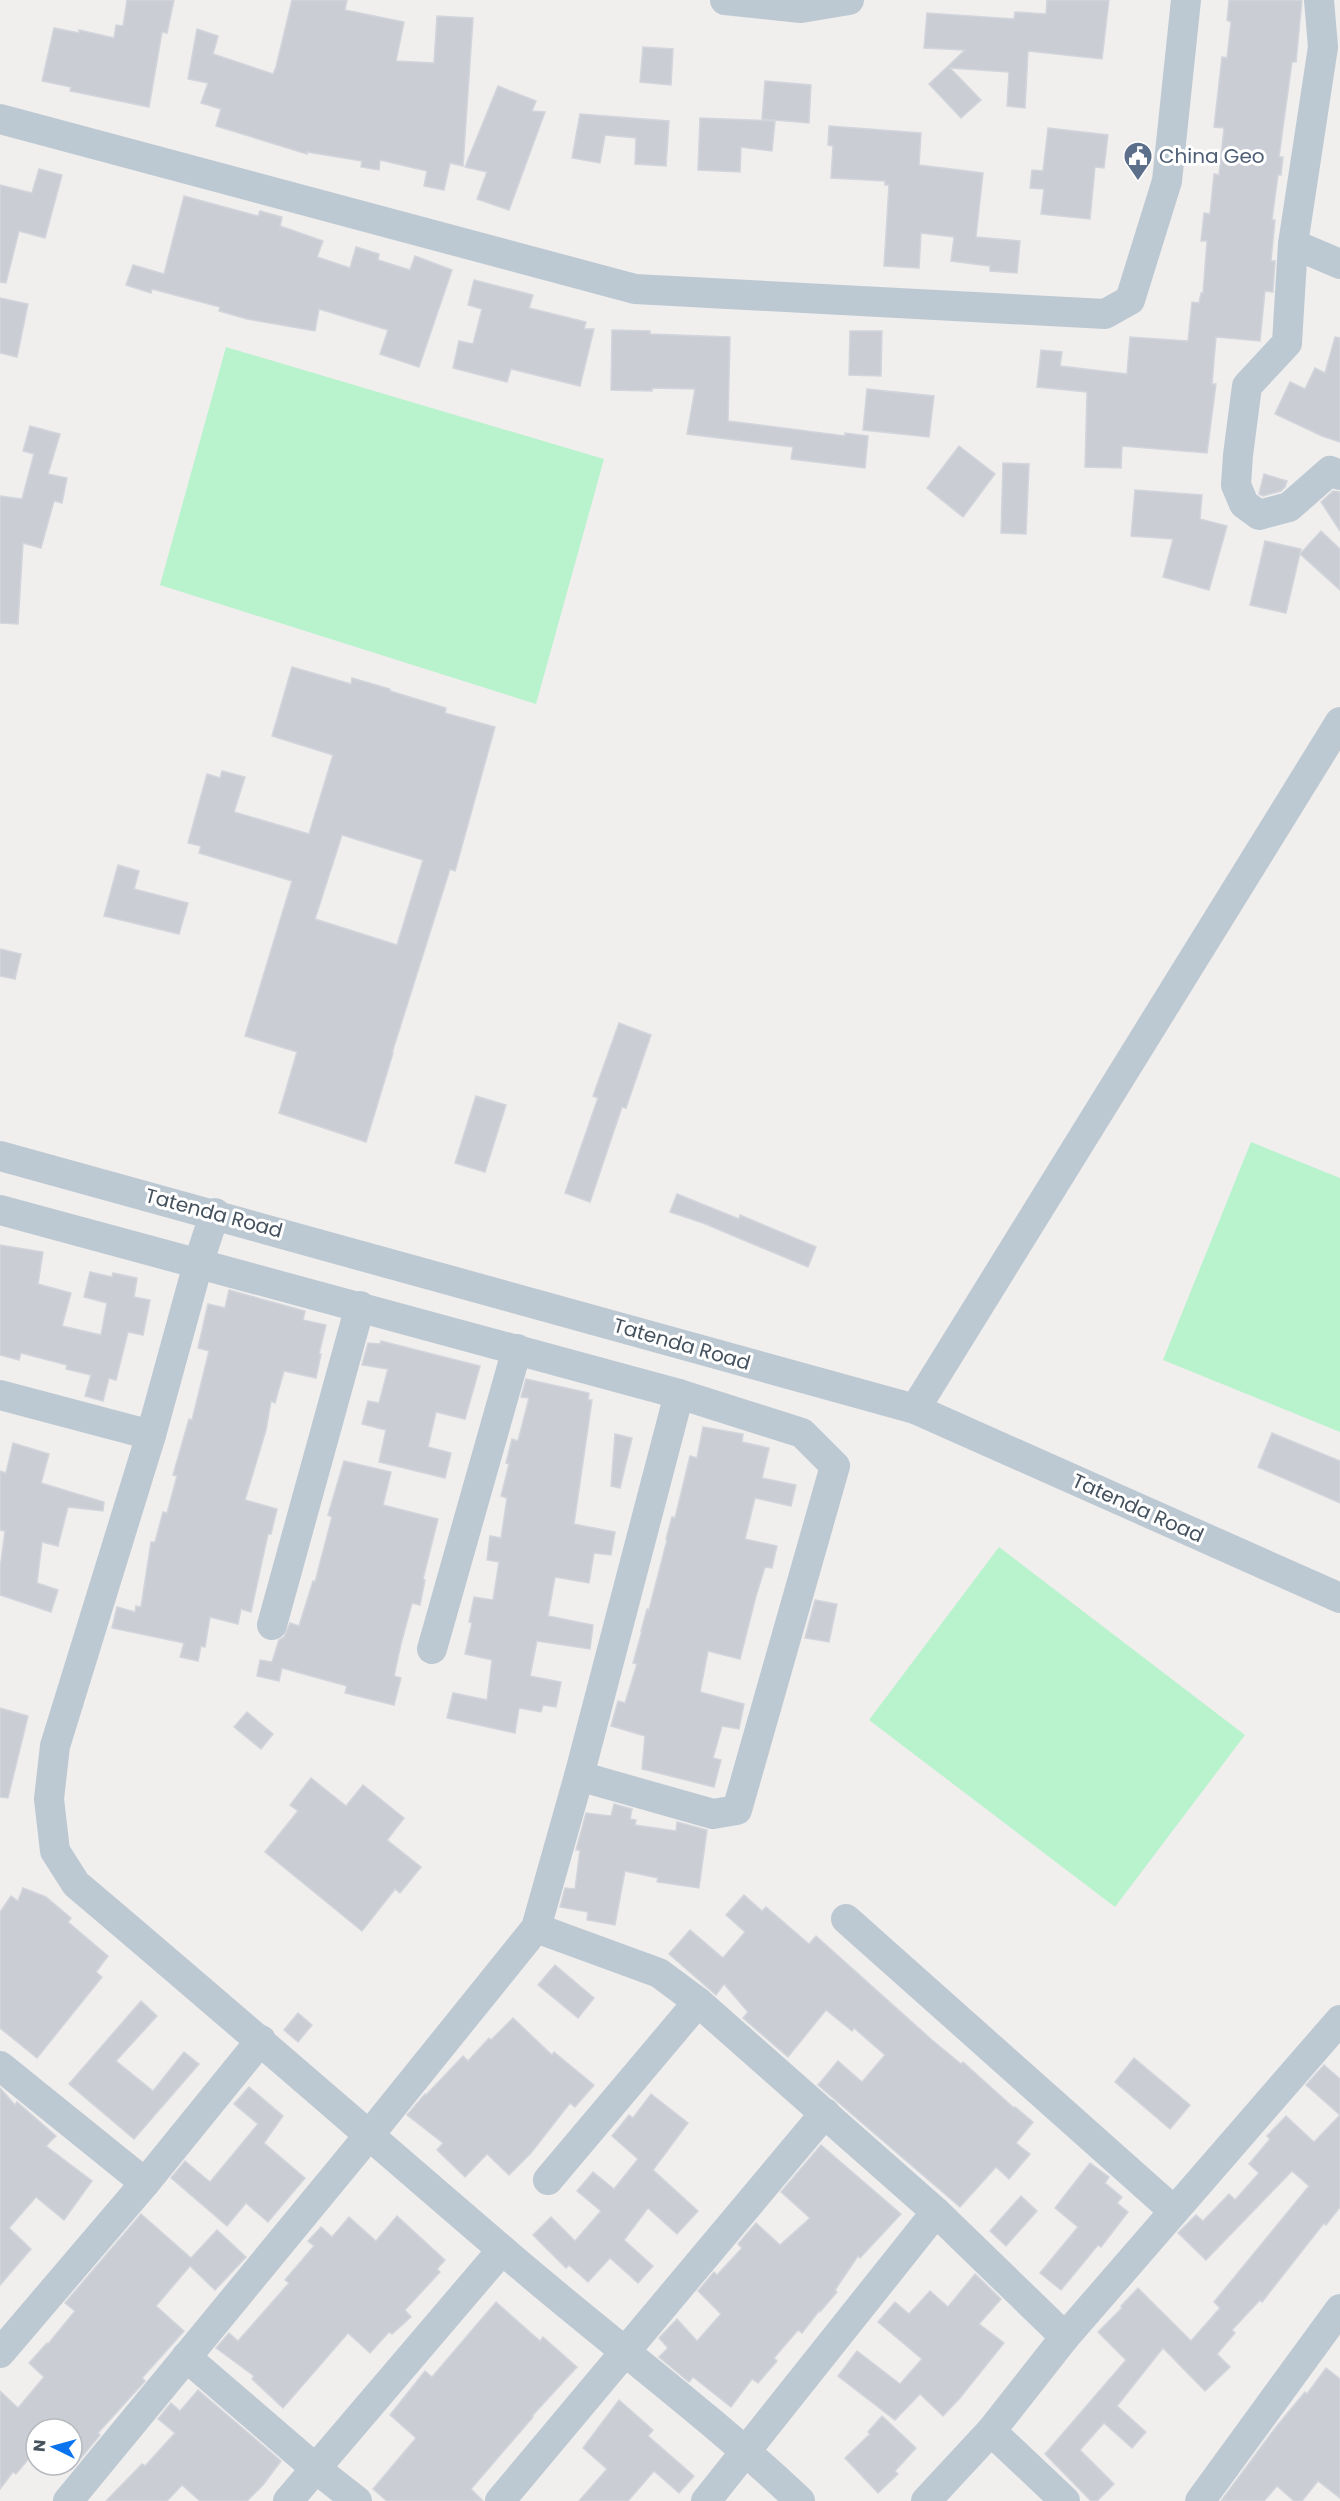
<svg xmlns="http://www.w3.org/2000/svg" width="1340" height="2501" viewBox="0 0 1340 2501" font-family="Poppins,sans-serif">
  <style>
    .green { fill: #b8f3cd }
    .building { fill: #cacdd4; stroke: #d2d5db; stroke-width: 1.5; fill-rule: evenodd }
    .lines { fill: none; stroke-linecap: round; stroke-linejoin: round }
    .minor { stroke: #bdc9d2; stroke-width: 30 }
    .labels { text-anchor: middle; stroke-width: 6; stroke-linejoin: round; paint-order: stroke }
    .service-label { font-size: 20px; fill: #4e5e75; stroke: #fff; text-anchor: start }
    .street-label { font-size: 20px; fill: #45525e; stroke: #fff }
  </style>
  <rect width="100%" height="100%" fill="#f1eeee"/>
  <!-- green -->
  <g class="green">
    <polygon points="226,347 604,459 536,704 160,585"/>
    <polygon points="1251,1142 1340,1178 1340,1432 1163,1360"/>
    <polygon points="999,1547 1245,1735 1115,1907 869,1720"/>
  </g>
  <!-- building -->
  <g class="building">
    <polygon points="127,0 174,0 167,33 162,32 149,107 70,91 71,87 42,81 54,28 79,33 79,30 114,38 116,25 123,26"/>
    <polygon points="292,0 347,0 345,10 404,22 396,61 434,63 437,16 473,18 463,166 450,163 444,190 424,186 427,171 380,160 379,170 361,167 362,161 307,152 307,154 216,126 221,109 201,103 208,83 188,79 197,29 218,36 213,54 273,74 276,67"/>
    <polygon points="1047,0 1109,0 1102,59 1028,51 1025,108 1007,106 1009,72 950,68 981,100 961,118 929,84 965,50 924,48 927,13 1014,19 1015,12 1046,14"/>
    <polygon points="1229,0 1302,0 1296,62 1292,62 1279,157 1283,157 1281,175 1278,175 1272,220 1275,220 1271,261 1275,261 1273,292 1265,291 1260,341 1216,337 1212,384 1216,384 1207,453 1122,446 1121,468 1085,467 1087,392 1037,387 1041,350 1062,352 1060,366 1127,374 1130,337 1188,341 1192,302 1199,303 1201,293 1203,293 1207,241 1201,241 1204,213 1210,214 1214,174 1219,175 1224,128 1214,127 1222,57 1227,58 1231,22 1227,20"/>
    <polygon points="643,47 673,49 671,85 640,82"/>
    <polygon points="765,81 811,85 809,123 762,119"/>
    <polygon points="498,86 536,101 532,111 545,112 509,210 477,199 487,172 465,167"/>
    <polygon points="580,114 669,121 666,166 635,164 636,138 605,135 600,163 572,158"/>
    <polygon points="700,118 775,121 772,151 741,147 740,172 698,170"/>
    <polygon points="829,126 921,133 919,165 983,173 976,237 1020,241 1017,273 990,271 990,266 951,261 954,237 921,233 919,268 884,266 889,185 885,185 885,181 831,178 833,146 828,145"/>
    <polygon points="1048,128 1108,135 1104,168 1095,167 1090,219 1041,214 1044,189 1030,188 1032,170 1043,171"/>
    <polygon points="39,169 62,175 45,238 19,231 6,283 0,282 0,185 32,193"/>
    <polygon points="184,196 258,216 260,211 282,217 280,226 323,241 317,257 350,268 356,247 379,254 378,260 410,270 415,256 452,270 419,367 380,354 388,330 319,309 315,331 247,319 219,311 220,307 152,289 151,293 126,285 133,265 164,274"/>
    <polygon points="474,280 533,295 529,308 586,322 584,329 594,329 580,386 511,369 507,382 453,368 459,341 473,344 482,309 468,305"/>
    <polygon points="0,298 28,304 17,357 0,353"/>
    <polygon points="612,330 650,331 650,334 730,337 728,421 845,436 845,433 868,436 865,468 791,459 793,447 687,434 695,389 652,388 652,391 611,390"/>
    <polygon points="850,331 882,331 881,376 849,375"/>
    <polygon points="1335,337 1340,338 1340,442 1322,436 1275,414 1290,382 1305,389 1315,368 1325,373"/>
    <polygon points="867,389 934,396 929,437 863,430"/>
    <polygon points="30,426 60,434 48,474 67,478 62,503 54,501 41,548 23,543 18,624 0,623 0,496 22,499 34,454 23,451"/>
    <polygon points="959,446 995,474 963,517 927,488"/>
    <polygon points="1003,463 1029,464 1026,534 1001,533"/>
    <polygon points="1264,474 1287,481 1285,487 1281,491 1263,496 1259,494"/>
    <polygon points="1135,490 1202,495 1200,519 1227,526 1209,590 1163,577 1173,539 1131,536"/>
    <polygon points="1333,491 1340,492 1340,531 1321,502"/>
    <polygon points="1321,531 1340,549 1340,590 1300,554"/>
    <polygon points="1265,541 1301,549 1286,613 1250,605"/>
    <path d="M 292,667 L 351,684 L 352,678 L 390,689 L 390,691 L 446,708 L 445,713 L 495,727 L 455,871 L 450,869 L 392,1053 L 393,1053 L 366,1142 L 279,1113 L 297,1052 L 245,1036 L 292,881 L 199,853 L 201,846 L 188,843 L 207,774 L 220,778 L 222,771 L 245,777 L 234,812 L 309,834 L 333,755 L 272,736 ZM 342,835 L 423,860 L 397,945 L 315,919 Z"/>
    <polygon points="118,865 139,871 134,889 188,903 179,934 104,916"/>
    <polygon points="0,949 21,954 15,979 0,976"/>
    <polygon points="619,1023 651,1035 626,1108 622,1107 590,1202 565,1193 598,1098 593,1096"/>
    <polygon points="476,1096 506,1105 485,1172 455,1163"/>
    <polygon points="677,1194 739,1219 740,1215 816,1247 808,1267 703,1223 670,1212"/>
    <polygon points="0,1245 43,1252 38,1284 71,1293 62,1326 101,1335 107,1303 84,1297 90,1272 112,1277 113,1273 137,1278 134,1297 150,1300 143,1335 128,1332 116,1380 109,1378 103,1401 85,1396 91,1375 66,1369 67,1365 21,1353 19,1360 0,1355"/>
    <polygon points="229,1290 305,1311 303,1320 326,1325 319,1354 321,1354 316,1378 284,1371 275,1403 271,1401 266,1430 245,1500 277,1509 271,1534 268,1534 251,1612 241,1609 238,1624 210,1617 205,1647 201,1646 198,1661 180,1657 184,1643 112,1628 117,1607 135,1612 136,1606 141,1607 151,1542 155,1542 163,1512 167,1513 177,1476 173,1475 189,1419 192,1420 209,1351 198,1348 208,1304 225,1308"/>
    <polygon points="381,1341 480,1366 465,1419 436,1412 428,1447 451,1453 445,1478 379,1462 386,1430 362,1424 368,1401 379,1403 388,1369 362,1365 368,1343 380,1344"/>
    <polygon points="526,1379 589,1393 588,1400 592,1400 574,1524 615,1532 611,1555 594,1553 589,1583 555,1577 548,1616 593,1625 590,1649 537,1641 530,1676 561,1682 556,1707 543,1705 541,1712 519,1708 515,1733 447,1718 453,1693 487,1700 492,1660 465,1654 472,1623 469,1622 474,1597 493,1600 499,1562 487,1560 490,1536 501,1538 507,1498 501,1496 509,1464 506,1463 512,1439 518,1441 529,1398 521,1397"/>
    <polygon points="703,1427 743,1434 742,1442 769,1448 762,1478 796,1485 791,1506 755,1498 745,1539 777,1546 772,1568 765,1567 756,1596 740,1659 708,1651 700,1692 744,1704 739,1729 722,1726 713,1758 721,1760 714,1787 642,1769 645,1736 611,1726 618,1701 625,1703 637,1664 633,1663 642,1631 641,1631 647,1609 649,1610 667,1540 666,1539 672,1517 675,1518 690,1456 697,1458"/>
    <polygon points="1272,1433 1340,1461 1340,1503 1258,1467"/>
    <polygon points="615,1434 632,1438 620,1488 611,1486"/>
    <polygon points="13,1443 49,1454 41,1483 104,1502 103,1511 68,1507 58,1546 42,1542 37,1583 58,1590 51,1612 0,1595 0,1569 5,1531 0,1530 0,1471 6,1473"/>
    <polygon points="344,1461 391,1472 383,1505 438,1519 423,1579 425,1580 420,1605 412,1603 401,1644 394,1676 401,1678 394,1705 345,1693 347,1686 282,1668 279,1681 257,1676 260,1660 272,1662 279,1640 284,1637 290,1623 299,1626 313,1581 315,1582 332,1517 328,1515"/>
    <polygon points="815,1600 837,1604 829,1642 805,1638"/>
    <polygon points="0,1708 28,1716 8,1798 0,1797"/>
    <polygon points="247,1712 273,1734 261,1749 234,1727"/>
    <polygon points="311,1778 346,1806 363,1785 404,1818 387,1840 421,1867 400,1893 395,1889 362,1931 265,1852 298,1811 290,1805"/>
    <polygon points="614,1804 632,1809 630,1819 636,1820 635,1825 676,1831 677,1822 707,1830 699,1888 657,1882 658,1878 625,1871 615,1925 587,1920 588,1912 560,1907 565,1888 575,1889 580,1850 576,1850 586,1813 611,1816"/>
    <polygon points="23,1888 46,1897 71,1918 68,1922 108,1956 96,1972 102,1977 37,2058 0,2028 0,1912 11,1896 18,1901"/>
    <polygon points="744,1895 762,1911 766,1907 809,1944 816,1936 932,2040 961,2064 963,2062 1014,2108 1015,2107 1033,2122 1016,2143 1030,2154 1009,2179 996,2167 960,2207 818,2085 838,2061 862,2082 885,2055 854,2028 852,2031 826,2010 788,2057 743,2018 748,2012 724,1984 716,1995 669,1954 690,1930 723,1958 745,1932 726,1915"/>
    <polygon points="555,1965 594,1998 578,2018 538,1985"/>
    <polygon points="141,2001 157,2016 116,2061 153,2091 184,2052 199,2064 134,2139 69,2084"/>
    <polygon points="298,2013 312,2025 298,2042 284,2030"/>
    <polygon points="513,2018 552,2055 554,2052 594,2085 575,2107 570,2103 531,2153 509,2175 487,2154 465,2177 437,2150 443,2143 407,2115 425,2094 426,2095 463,2056 468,2061 489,2038 491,2040"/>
    <polygon points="1134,2058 1190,2105 1170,2129 1115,2082"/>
    <polygon points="1324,2065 1340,2079 1340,2207 1326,2225 1324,2223 1262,2302 1260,2300 1232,2330 1235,2333 1217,2354 1230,2367 1205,2391 1163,2348 1117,2406 1146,2432 1132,2448 1104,2423 1080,2450 1114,2484 1097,2501 1091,2501 1045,2454 1126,2360 1098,2332 1122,2308 1121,2306 1138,2288 1191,2341 1220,2308 1214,2302 1309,2186 1292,2171 1206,2260 1178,2233 1196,2215 1203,2221 1229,2194 1235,2200 1259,2173 1249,2164 1270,2139 1267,2136 1286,2116 1314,2142 1340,2115 1306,2085"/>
    <polygon points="249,2087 283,2116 264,2143 305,2178 268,2222 246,2203 227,2226 171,2178 185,2161 210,2182 258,2124 234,2104"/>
    <polygon points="0,2088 15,2105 17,2102 56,2136 46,2146 92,2181 64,2220 36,2197 9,2228 31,2249 0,2285"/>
    <polygon points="651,2094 688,2123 653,2170 698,2211 677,2234 648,2208 624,2240 653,2266 638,2283 610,2258 588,2282 569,2265 566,2268 533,2235 551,2217 575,2241 601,2211 577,2191 593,2172 614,2189 638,2159 612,2136 629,2115 633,2118"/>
    <polygon points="821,2145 901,2214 860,2258 858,2256 835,2290 837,2292 820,2312 819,2311 802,2333 798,2330 774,2358 777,2361 758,2383 752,2379 731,2407 693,2377 689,2382 659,2357 668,2348 659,2338 677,2319 697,2341 721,2314 698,2291 714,2272 717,2275 742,2248 738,2244 756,2223 780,2245 810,2218 781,2192"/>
    <polygon points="1090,2163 1109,2177 1105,2183 1122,2197 1117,2203 1128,2212 1101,2247 1098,2245 1061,2290 1040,2273 1078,2227 1055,2208"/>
    <polygon points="1021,2196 1037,2211 1006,2246 990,2231"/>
    <polygon points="141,2214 191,2258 217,2230 246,2257 215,2290 190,2266 156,2306 184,2331 142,2378 145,2381 98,2433 100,2435 72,2469 72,2429 36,2429 36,2450 16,2474 13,2472 0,2489 0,2391 18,2408 44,2377 29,2363 47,2343 48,2344 75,2311 65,2303"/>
    <polygon points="397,2216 445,2260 437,2269 440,2272 405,2310 411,2317 392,2334 389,2332 370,2353 348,2333 283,2408 252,2379 254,2376 216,2348 229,2333 238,2341 289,2283 285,2280 314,2246 308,2241 321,2227 332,2237 349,2217 376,2241"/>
    <polygon points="975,2274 1001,2299 979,2324 1004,2343 960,2398 943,2416 920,2394 895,2420 838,2376 857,2351 900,2384 922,2359 878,2322 895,2302 909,2314 930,2291 948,2307"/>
    <polygon points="496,2302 540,2341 543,2337 577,2367 532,2416 533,2417 471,2489 483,2501 387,2501 373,2489 416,2438 390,2415 425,2371 432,2377"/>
    <polygon points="1326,2368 1340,2379 1340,2498 1318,2481 1302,2501 1294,2501 1277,2486 1264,2501 1221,2501 1276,2427 1305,2392 1307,2394"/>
    <polygon points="198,2390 281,2461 263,2485 247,2501 200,2501 182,2485 167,2501 106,2501 142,2464 145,2466 175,2433 158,2419 171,2403 180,2411"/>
    <polygon points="619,2400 653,2430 648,2436 694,2476 679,2493 654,2471 628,2501 579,2501 607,2469 583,2448"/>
    <polygon points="882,2416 916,2448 895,2471 898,2474 878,2493 845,2458 870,2434 868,2432"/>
  </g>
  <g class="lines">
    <!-- minor -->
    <g class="minor">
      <polyline points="725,0 801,8 849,0"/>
      <polyline points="1319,0 1323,47 1293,244 1287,343 1247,386 1238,455 1236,485 1244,504 1259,515 1289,507 1330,471 1340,475"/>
      <polyline points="0,119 635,289 1105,314 1130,300 1167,181 1186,0"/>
      <polyline points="1293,244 1340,264"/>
      <polyline points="0,1156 915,1409 1340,1598"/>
      <polyline points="0,1210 679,1394 802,1433 835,1466 737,1810 713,1814 579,1776"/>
      <path d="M 215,1213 L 198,1264 L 151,1435 L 55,1746 L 49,1799 L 55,1851 L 76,1884 C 218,2004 359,2127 500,2248 C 599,2334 705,2411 800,2501"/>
      <polyline points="0,1395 151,1435"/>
      <polyline points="915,1409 1340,722"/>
      <polyline points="272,1625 360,1306"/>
      <polyline points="432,1649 517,1349"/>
      <polyline points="846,1919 1174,2211"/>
      <polyline points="536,1928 659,1973 698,2002 936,2212 1065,2337"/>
      <polyline points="0,2066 145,2183"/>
      <polyline points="548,2180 698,2002"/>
      <polyline points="0,2353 145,2183 261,2040"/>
      <polyline points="186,2357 315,2468 357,2501"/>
      <polyline points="991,2431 1065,2501"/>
      <polyline points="68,2501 370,2134 536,1928 579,1776 679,1394"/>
      <polyline points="288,2501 502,2250"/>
      <polyline points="500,2501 825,2113"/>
      <polyline points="706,2501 936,2212"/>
      <polyline points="926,2501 991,2431 1065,2337 1340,2020"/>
      <polyline points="1200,2501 1340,2309"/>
    </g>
  </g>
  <!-- icons -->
  <defs>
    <g id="civic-pin" transform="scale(1.5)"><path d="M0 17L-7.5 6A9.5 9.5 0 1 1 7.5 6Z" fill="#5c6f8a" stroke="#fff"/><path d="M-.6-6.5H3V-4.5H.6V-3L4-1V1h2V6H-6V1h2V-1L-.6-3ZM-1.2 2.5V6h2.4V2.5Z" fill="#fff"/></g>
  </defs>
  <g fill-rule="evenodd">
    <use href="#civic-pin" x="1138" y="156"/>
  </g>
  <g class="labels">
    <!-- service labels -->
    <g class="service-label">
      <text x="1159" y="163">China Geo</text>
    </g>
    <!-- street labels -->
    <g class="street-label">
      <text transform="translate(214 1213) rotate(15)" y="7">Tatenda Road</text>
      <text transform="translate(682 1344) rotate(16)" y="7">Tatenda Road</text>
      <text transform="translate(1138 1508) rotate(24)" y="7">Tatenda Road</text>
    </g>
  </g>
  <!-- north arrow -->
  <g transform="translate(54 2447) rotate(275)"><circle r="28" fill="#ffffff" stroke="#b5babf" stroke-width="1.5"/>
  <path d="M0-4.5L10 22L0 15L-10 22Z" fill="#0974f0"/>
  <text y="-9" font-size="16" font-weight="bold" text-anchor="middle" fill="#45525e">N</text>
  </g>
</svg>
